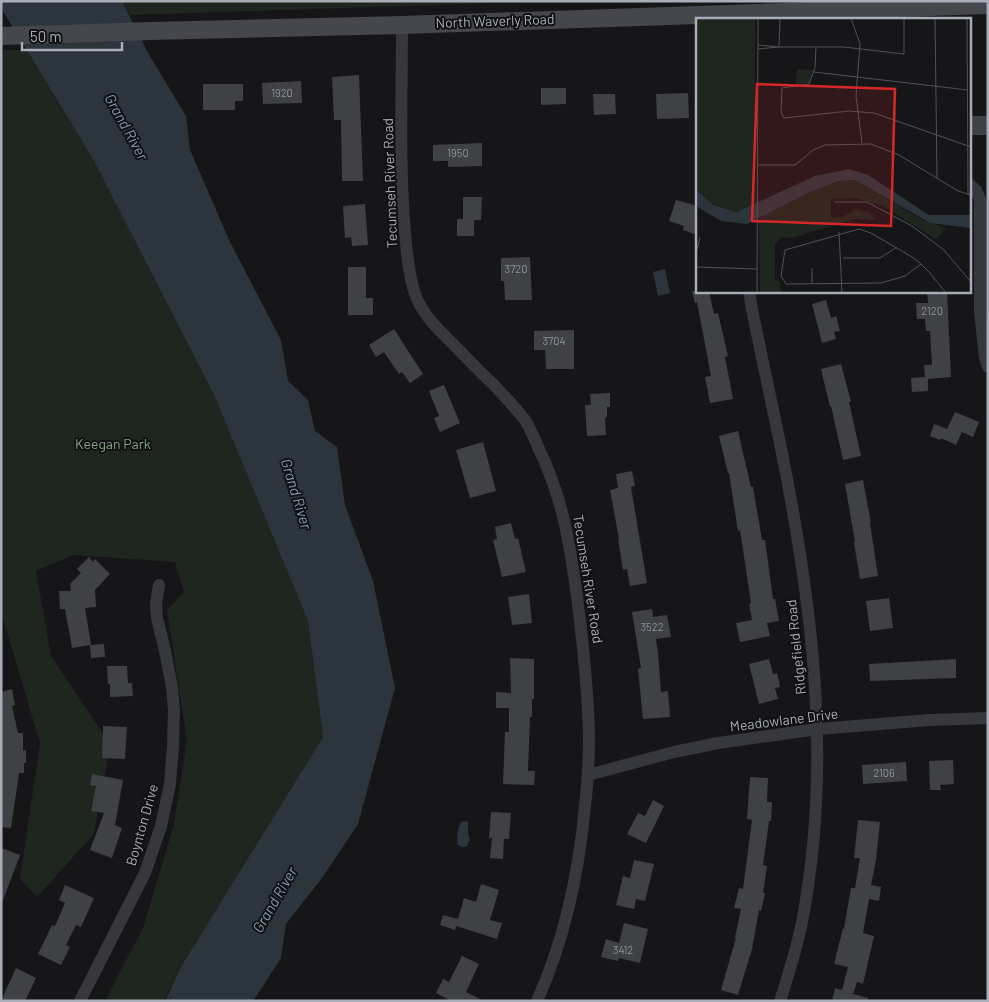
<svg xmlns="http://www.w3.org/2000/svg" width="989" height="1002" viewBox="0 0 989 1002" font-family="Barlow,sans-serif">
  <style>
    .green { fill: #1e261f }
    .water { fill: #2c353c }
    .building { fill: #404145 }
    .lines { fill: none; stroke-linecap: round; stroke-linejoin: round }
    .street { stroke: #37383d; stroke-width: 12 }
    .secondary { stroke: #45474d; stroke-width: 18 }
    .labels { text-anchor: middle; stroke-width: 4; stroke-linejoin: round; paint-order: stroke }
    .number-label { font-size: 11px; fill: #8e929b }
    .street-label { font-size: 14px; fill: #a8adb8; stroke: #111113 }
    .park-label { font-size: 14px; fill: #7fa381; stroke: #111113 }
    .water-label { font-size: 15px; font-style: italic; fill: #7f9bb3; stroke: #111113 }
    .inset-road { fill: none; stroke: #505258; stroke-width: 1 }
    .view { fill: #d62828; fill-opacity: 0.15; stroke: #d62828; stroke-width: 2.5 }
    .inset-edge { fill: none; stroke: #a8adb8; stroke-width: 2.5 }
  </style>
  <rect width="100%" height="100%" fill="#161618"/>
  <!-- green -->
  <g class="green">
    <polygon points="122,1 559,1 130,15"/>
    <polygon points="1,50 26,50 94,161 214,395 308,621 323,737 182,965 164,1001 105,1001 143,928 174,824 187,741 167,610 184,592 175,562 73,555 36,571 51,656 110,744 94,834 37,897 20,879 40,743 1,612"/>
  </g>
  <!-- water -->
  <g class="water">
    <polygon points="1,1 122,1 148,53 186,116 190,150 230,242 281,340 288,381 308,400 315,431 337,447 345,505 373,581 395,688 358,824 322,878 286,924 281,958 253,1001 165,1001 182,965 323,737 308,621 214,395 94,161 1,8"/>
    <polygon points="665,269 670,293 658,296 653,272"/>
    <path d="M 464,821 L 468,822 L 468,834 L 470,840 L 466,847 L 462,847 L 458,845 C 456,836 457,831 461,822 Z"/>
  </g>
  <!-- building -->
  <g class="building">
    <polygon points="359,75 363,181 342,181 341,120 334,120 332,77"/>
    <polygon points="301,81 302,103 263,104 262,83"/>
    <polygon points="203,84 243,84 243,101 235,101 235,110 203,110"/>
    <polygon points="541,88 566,88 566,104 541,105"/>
    <polygon points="688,93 689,118 657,119 656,94"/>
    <polygon points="593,94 615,94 616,114 594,115"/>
    <rect x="970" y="116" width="18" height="19"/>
    <polygon points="482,143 482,166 448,167 448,161 433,161 433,145"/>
    <polygon points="463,197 482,197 481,220 474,220 474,236 457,236 457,219 463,219"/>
    <polygon points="676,200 698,206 698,235 683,230 684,226 669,221"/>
    <polygon points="365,204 368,245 352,246 351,237 345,238 343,206"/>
    <polygon points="530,257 532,300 505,300 504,281 501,281 501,258"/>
    <polygon points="348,267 366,267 366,298 373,298 373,315 348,315"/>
    <polygon points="692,291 709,291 714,314 718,313 728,356 725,357 733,399 710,403 705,377 711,376 697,302 695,303"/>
    <polygon points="927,291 947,291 951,377 928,379 928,391 912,392 911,378 925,377 924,365 932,365 930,331 926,331 925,319 917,319 916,303 928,303"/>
    <polygon points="826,300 831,318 836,316 840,331 834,332 836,339 822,343 812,304"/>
    <polygon points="394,329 423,374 410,383 402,372 399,374 384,352 376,357 369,345"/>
    <polygon points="574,330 574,369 546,369 545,350 534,350 534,331"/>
    <polygon points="841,364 851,402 849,402 861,456 843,460 831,406 830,407 821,369"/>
    <polygon points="444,385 460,423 440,432 434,418 439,416 429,391"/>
    <polygon points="610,393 610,407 607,407 607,417 605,418 606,435 587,436 585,405 591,405 590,394"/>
    <polygon points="955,412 979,422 973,437 962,432 956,445 941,438 940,440 930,436 934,424 947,429"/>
    <polygon points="738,431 751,487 753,487 762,540 765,540 773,599 775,599 779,621 767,623 770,636 740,642 736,623 752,620 749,604 751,603 740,530 738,531 729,473 728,473 719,436"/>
    <polygon points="483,442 496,491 470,498 456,450"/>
    <polygon points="632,471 635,486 631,487 647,583 630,586 627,569 623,570 618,539 619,539 610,490 618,488 616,474"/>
    <polygon points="863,480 871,523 870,523 878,576 860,579 854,543 855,542 845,484"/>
    <polygon points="511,523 515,539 518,538 526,572 502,577 493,540 497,539 495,527"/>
    <polygon points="89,557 93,562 95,559 110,574 95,590 96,607 85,608 91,645 104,644 105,657 91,658 90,645 72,648 65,609 60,609 59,591 71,591 70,584 81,573 77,569"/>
    <polygon points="529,594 532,623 512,625 508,597"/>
    <polygon points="889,598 893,628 870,631 866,601"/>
    <polygon points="652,609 653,617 667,615 671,637 656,639 658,653 661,692 668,691 670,717 643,719 638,669 641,668 632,612"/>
    <polygon points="510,658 534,659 534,699 532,699 532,717 530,717 528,771 535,771 534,785 503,784 505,732 509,732 509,708 496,708 496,692 511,693"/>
    <polygon points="769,659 773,674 777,673 780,687 775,688 778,699 759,704 749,664"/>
    <polygon points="956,659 956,678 870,681 869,664"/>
    <polygon points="107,666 127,666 128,683 132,683 133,696 110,697 110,684 108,684"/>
    <polygon points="12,689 15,705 12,706 18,733 23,733 23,751 26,750 26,763 24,763 24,773 19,773 11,828 1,827 1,692"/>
    <polygon points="103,726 127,727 125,759 102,758"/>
    <polygon points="953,760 954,784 940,785 941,790 930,790 929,761"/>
    <polygon points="906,762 907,781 863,784 862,765"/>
    <polygon points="92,774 123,780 115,825 122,828 112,858 90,850 104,813 91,811 96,786 90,785"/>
    <polygon points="750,777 768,778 767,802 772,802 771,821 769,821 763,865 767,866 763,893 765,893 761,911 759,910 752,949 738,995 721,990 736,938 735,937 741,909 734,908 739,888 743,889 752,820 747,819"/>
    <polygon points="653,800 664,806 646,843 627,834 638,813 645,816"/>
    <polygon points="491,812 511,813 509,839 504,839 503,859 490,858 492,838 489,838"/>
    <polygon points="858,820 880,822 876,860 871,885 881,887 879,901 869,899 863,933 874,936 863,984 857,982 853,994 868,998 868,1001 832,1001 835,988 842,990 848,967 834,964 843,928 844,929 851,888 855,888 860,858 854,858"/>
    <polygon points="1,848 20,855 2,903 1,903"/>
    <polygon points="634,860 654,864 645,901 636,899 634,909 616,905 623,876 630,878"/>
    <polygon points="481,884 499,890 490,920 502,923 497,939 456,926 455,930 440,925 443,915 458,919 464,898 476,902"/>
    <polygon points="65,885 94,898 81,927 76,925 66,945 70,947 61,965 38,954 52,925 55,926 65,903 59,900"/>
    <polygon points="624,923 648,929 640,963 619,958 618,961 601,957 606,939 619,943"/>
    <polygon points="462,956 479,964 466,992 484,1001 451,1001 436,993 443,979 449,982"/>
    <polygon points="16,968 36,978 25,1001 1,1001"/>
  </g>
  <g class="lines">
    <!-- street -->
    <g class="street">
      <path d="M 402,25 C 402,94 399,164 405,233 C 407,253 409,280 417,299 C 425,317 439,330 452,343 C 466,357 479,371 493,384 C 505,397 517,409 527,423 C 531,431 535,439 538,447 C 562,496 570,543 577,597 C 583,643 588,690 589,737 C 589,760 588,782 585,805 C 579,872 565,939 537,1001"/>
      <polyline points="970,185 976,190 980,199 980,311 985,358 988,367"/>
      <path d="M 749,291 C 752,314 758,336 762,358 C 771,400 780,442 788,484 C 815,628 830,771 803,917 C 798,945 789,973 780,1001"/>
      <polyline points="588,775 674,752 718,743 818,729 930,720 988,718"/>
      <polyline points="80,1001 145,873 161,826 170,784 173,746 174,711 172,687 165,651 157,618 156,604 159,585"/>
    </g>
    <!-- secondary -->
    <polyline class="secondary" points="1,36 151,31 402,25 988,5"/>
  </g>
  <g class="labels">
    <!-- number labels -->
    <g class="number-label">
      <text x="282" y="97">1920</text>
      <text x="458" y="157">1950</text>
      <text x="516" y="273">3720</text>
      <text x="932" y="315">2120</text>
      <text x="554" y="345">3704</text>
      <text x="652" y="631">3522</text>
      <text x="884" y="777">2106</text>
      <text x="623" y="954">3412</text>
    </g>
    <!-- street labels -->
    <g class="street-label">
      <text transform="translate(495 21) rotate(-2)" y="5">North Waverly Road</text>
      <text transform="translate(390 183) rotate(-92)" y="5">Tecumseh River Road</text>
      <text transform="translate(588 579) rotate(81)" y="5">Tecumseh River Road</text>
      <text transform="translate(796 647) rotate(-96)" y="5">Ridgefield Road</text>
      <text transform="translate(784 720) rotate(-7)" y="5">Meadowlane Drive</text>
      <text transform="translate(142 825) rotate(-74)" y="5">Boynton Drive</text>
    </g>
    <!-- park labels -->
    <g class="park-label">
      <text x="113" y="449">Keegan Park</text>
    </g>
    <!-- water labels -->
    <g class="water-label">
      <text transform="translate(126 127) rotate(61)" y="5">Grand River</text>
      <text transform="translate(296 494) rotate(73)" y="5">Grand River</text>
      <text transform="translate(275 900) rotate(-60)" y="5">Grand River</text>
    </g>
  </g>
  <!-- overview -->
  <g transform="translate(696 18)">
    <rect width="275" height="275" fill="#161618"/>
    <path d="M 0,0 L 59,0 L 59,185 L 40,194 L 17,187 L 0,170 ZM 101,51 L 117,52 L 113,65 L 100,67 ZM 159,162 L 228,203 L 250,210 L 240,221 L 185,187 L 159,180 L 135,181 L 135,200 L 147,199 L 159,191 L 172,194 L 180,202 L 159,201 L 96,220 L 86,219 L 79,226 L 79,261 L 84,264 L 85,275 L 64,275 L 63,199 L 112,175 L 143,163 Z" fill="#1e261f"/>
    <path d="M 153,151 L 172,157 L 233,197 L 275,197 L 275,210 L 234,205 L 159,162 L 143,163 L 112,175 L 51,206 L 25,203 L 0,188 L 0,171 L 17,187 L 40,194 L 119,158 Z" fill="#2c353c"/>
    <path class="inset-road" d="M 84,0 L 83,29 L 148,29 L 208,36 L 208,0M 102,0 L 239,0M 155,0 L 164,26 L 160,78 L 166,125M 239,0 L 241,160M 271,0 L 272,177M 62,27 L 83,29 L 62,31M 120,29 L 119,50 L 113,66 L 86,70 L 85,94 L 88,100 L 153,93 L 178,95 L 275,129M 118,54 L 272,72M 61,147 L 99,147 L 117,132 L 129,127 L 175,126 L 203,137 L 262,173 L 275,177M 138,184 L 171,184 L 216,208 L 248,232 L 275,264M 143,214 L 146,275M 0,236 L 4,219M 147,240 L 184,240 L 201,229M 225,246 L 209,258 L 185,265 L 90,266 L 85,258 L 89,232 L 163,211 L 175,215 L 216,239 L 225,246 L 233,254 L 250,275M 0,249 L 61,251M 116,250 L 116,266M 61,275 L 62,0"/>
    <path class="view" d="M 61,66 L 199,71 L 195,208 L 56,203 Z"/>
    <rect width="275" height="275" class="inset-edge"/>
  </g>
  <!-- border -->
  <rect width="989" height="1002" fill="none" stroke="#a8adb8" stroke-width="5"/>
  <!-- scale -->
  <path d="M22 42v8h100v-8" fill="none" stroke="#a8adb8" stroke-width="2.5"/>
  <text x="30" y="42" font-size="15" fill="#a8adb8" stroke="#111113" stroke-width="4" paint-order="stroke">50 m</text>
</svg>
